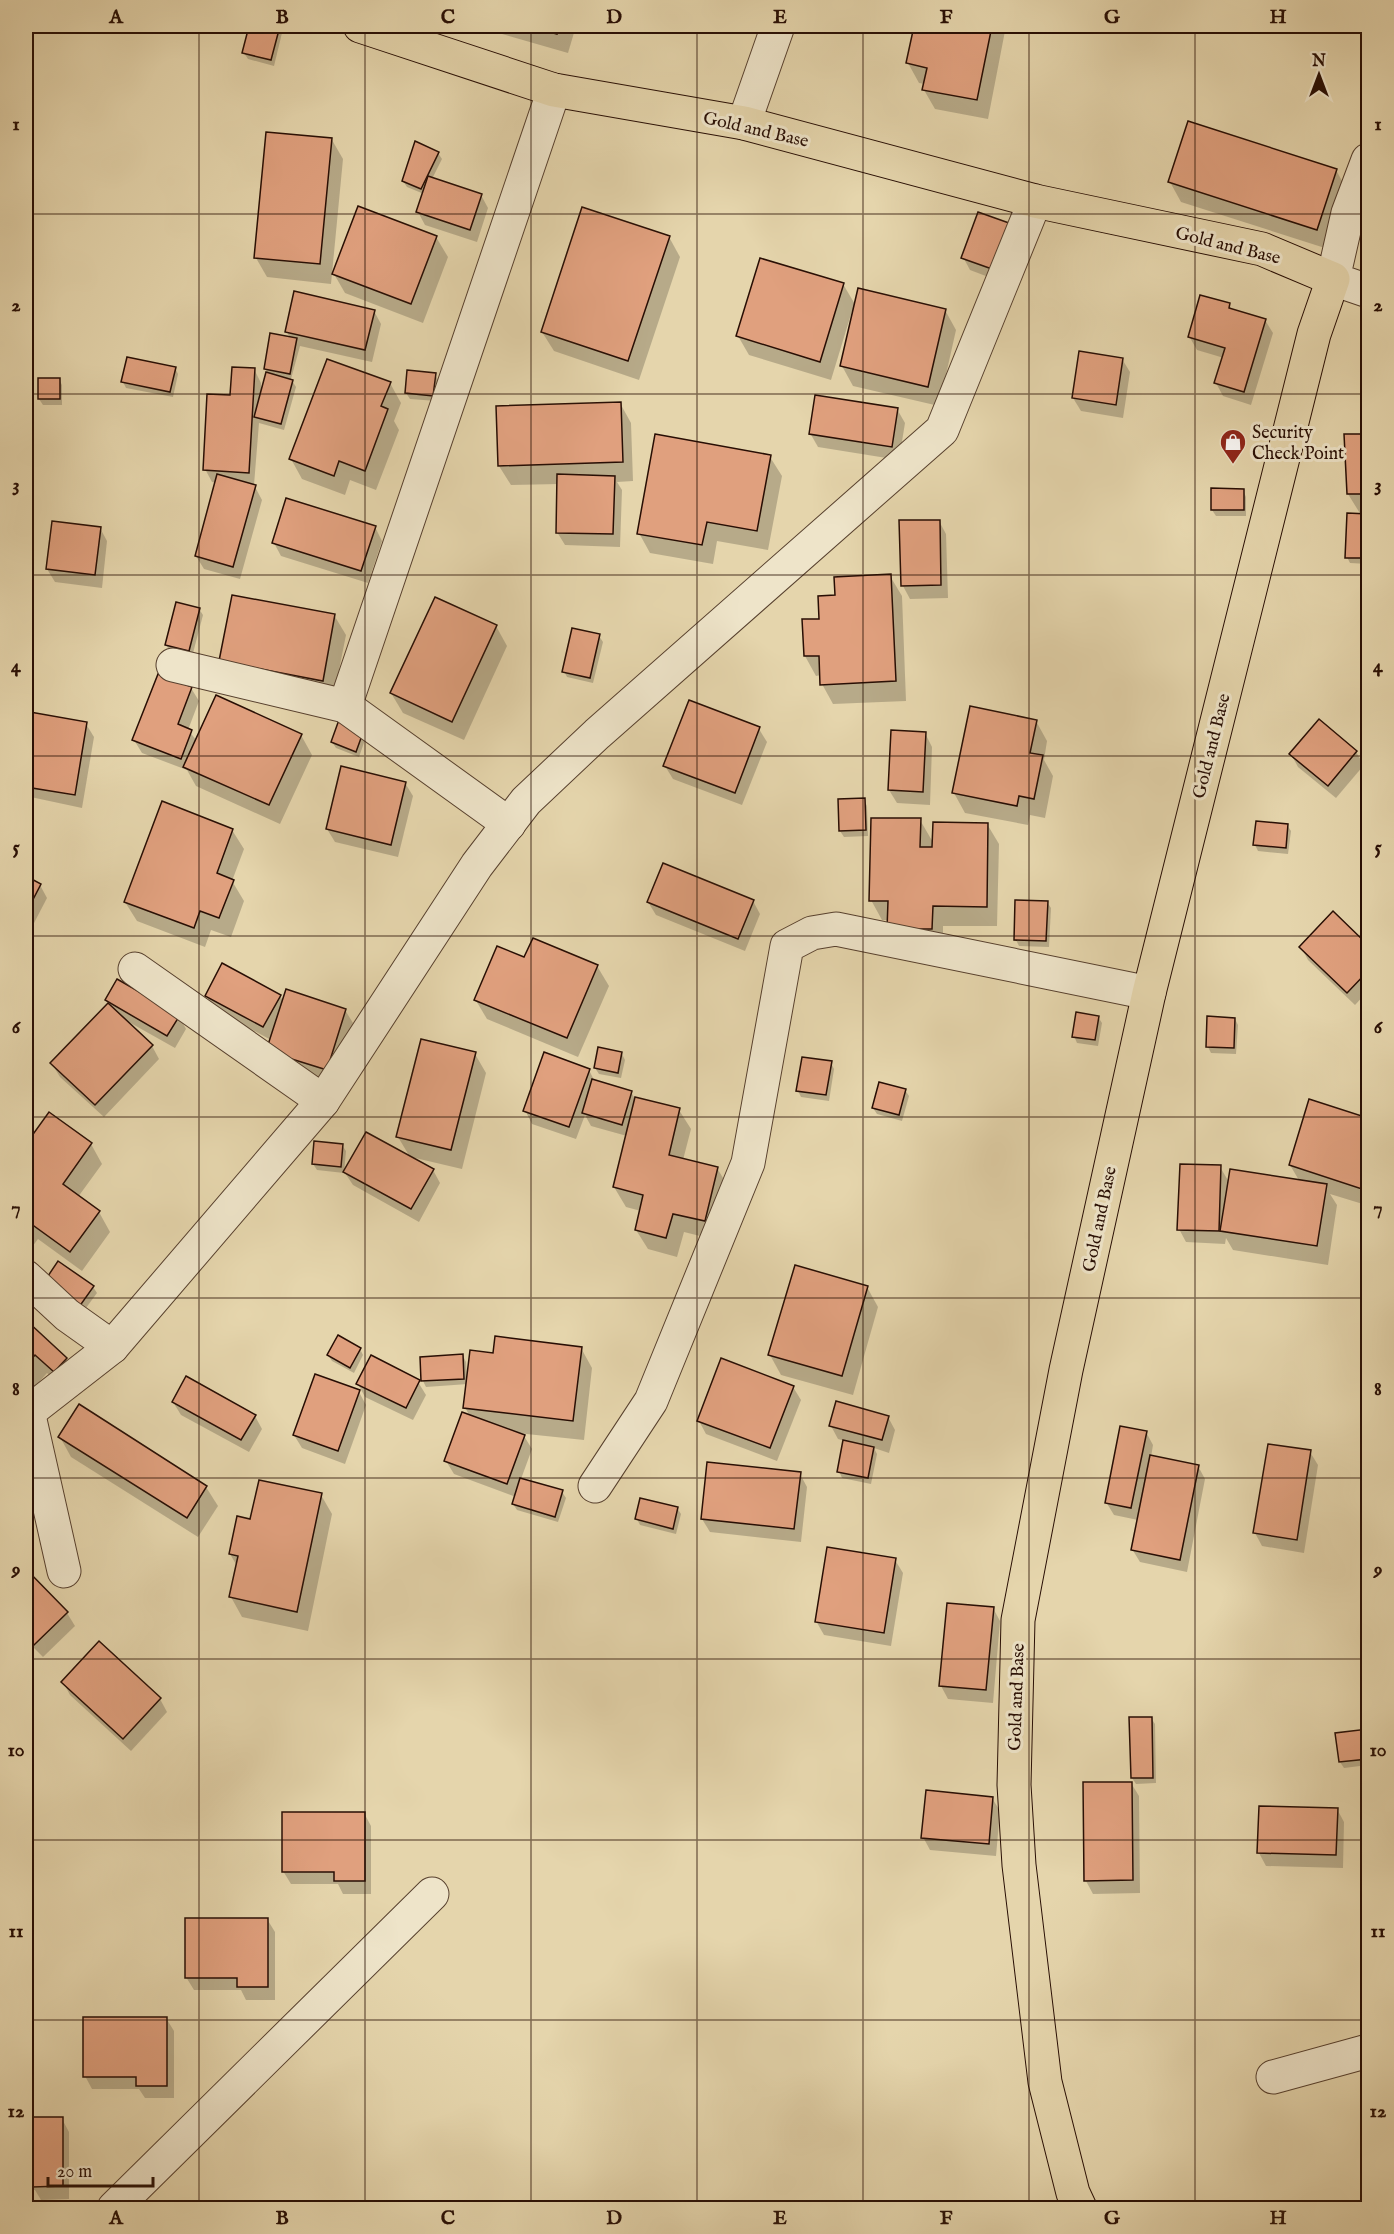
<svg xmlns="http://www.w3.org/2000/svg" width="1394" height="2234" viewBox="0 0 1394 2234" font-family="'IM FELL English',serif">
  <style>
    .shadow { fill: #0003 }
    .building { fill: #e0a07e; stroke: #280e04; stroke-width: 1.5 }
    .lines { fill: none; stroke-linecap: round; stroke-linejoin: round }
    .minor-casing { stroke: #57402e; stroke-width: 35 }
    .major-casing { stroke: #280e04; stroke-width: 35 }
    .minor { stroke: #eee4c9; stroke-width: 33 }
    .major { stroke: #e5d5ac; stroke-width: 33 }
    .grid { fill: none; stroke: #280e04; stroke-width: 1.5; stroke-opacity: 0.55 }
    .labels { text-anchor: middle; stroke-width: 6; stroke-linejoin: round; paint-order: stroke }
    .street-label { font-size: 18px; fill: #280e04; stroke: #eee4c9 }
    .poi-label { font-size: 18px; fill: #280e04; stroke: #eee4c9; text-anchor: start }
    .neatline { fill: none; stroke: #280e04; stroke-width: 2 }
    .grid-label { font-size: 20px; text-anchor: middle; font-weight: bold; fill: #280e04 }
  </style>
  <rect width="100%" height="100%" fill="#e5d5ac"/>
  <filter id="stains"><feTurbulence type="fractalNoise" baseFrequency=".00333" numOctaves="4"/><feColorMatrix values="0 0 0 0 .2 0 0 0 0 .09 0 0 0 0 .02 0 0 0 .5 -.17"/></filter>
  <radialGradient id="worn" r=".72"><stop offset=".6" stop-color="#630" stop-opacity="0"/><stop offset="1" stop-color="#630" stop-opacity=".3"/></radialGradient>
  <!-- shadow -->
  <g class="shadow">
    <polygon points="250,26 279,27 282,33 274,66 248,59 244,53"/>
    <polygon points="474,26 576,26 568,53"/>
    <polygon points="915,26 1002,26 1005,31 988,119 935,109 924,90 925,84 919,83 908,63"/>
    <polygon points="332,140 343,159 331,284 267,277 256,258"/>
    <polygon points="438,153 442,159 432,179 481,195 488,208 477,242 425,225 418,212 424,194 407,187 403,181"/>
    <polygon points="1336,170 1347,190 1328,249 1181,202 1170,182"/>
    <polygon points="979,213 999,281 970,270 963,257"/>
    <polygon points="436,237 448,257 423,323 345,293 334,274"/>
    <polygon points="669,237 680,257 639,380 554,351 542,332"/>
    <polygon points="843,284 856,306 945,310 956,330 939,406 853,386 842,366 854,312 852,311 831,380 749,355 738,336"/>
    <polygon points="1229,305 1232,310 1265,320 1273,333 1251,405 1223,396 1216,383 1224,358 1197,350 1189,336"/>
    <polygon points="374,311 381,324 372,362 300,346 291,379 296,387 284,430 259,423 254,485 262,500 240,579 204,569 196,556 216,483 212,482 205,469 231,396 254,369 261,383 261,393 268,373 265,369 290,338 287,332"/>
    <polygon points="1122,359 1130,372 1123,418 1081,411 1073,398"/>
    <polygon points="175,368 178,374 173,397 126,388 123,382"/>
    <polygon points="435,375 439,381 436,401 410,399 406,393"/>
    <polygon points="59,379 62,385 62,405 43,405 39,399"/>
    <polygon points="390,383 401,403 394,421 399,430 376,490 350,480 345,495 302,479 291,459"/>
    <polygon points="1367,395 1368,395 1368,513 1365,516 1368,516 1368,564 1350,563 1347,557 1361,515 1348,494 1368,435"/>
    <polygon points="620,403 631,423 633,481 617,482 622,490 620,547 565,545 557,532 559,484 511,485 499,466"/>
    <polygon points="897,409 905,423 899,460 818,447 810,433"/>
    <polygon points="770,457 782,476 768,550 717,541 713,564 650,553 639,533"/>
    <polygon points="1243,490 1246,497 1246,516 1216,516 1212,510"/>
    <polygon points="939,521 946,534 948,598 910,599 903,586"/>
    <polygon points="375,527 382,541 368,583 281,556 274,543"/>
    <polygon points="100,528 107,541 102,588 55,582 47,569"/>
    <polygon points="890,576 902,596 906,701 833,704 822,684 821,675 816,676 805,656 821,620 837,596"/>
    <polygon points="199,609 203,615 192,657 170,651 166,645"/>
    <polygon points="334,615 346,635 333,700 232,680"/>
    <polygon points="496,626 507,646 464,740 403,713 391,693"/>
    <polygon points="599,636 603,642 593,683 567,677 564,671"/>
    <polygon points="191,688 199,701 188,730 197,741 301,735 312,755 280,824 196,786 187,770 142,753 134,740"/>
    <polygon points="32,714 86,724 94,737 82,808 26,796 26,749"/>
    <polygon points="1036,721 1047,741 1044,760 1053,776 1045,818 1030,815 1028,825 965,813 954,793"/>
    <polygon points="759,729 767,742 742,805 673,779 665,766"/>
    <polygon points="925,733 932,747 930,805 897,803 889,790"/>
    <polygon points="367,734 359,757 336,748 332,742"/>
    <polygon points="1356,752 1364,765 1336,798 1298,767 1291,754"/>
    <polygon points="405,783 413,796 398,857 335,842 327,829"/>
    <polygon points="864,800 867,806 868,836 844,837 840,831 839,801"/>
    <polygon points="920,820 934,844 987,824 999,844 997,926 943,926 943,948 889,920 882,920 871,900"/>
    <polygon points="1287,825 1291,831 1288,854 1258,851 1255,845"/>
    <polygon points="232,830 244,849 232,881 244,901 231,937 211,930 205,947 137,921 125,902"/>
    <polygon points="26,878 40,885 47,898 33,925 26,921"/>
    <polygon points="753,901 760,914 745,951 656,915 648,902"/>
    <polygon points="1047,902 1051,908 1049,947 1019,946 1016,940"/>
    <polygon points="1333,913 1368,947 1368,991 1355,1005 1308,960 1301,947"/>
    <polygon points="525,959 597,966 609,986 578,1057 487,1019 475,999"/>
    <polygon points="207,996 280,996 284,1002 345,1010 353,1023 334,1082 275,1064 271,1040 214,1009"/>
    <polygon points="106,1000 179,1016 186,1029 175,1048 127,1021 152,1046 159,1059 104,1117 60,1077 52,1064 109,1004"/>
    <polygon points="1098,1017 1102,1023 1098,1046 1077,1043 1074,1036"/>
    <polygon points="1235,1019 1238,1025 1236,1054 1211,1053 1208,1047"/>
    <polygon points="475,1054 486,1073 462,1169 411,1157 433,1170 440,1183 419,1222 353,1185 345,1173 410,1157 398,1137"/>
    <polygon points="622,1054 625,1060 621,1078 599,1074 595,1068"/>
    <polygon points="831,1063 834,1069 829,1101 801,1097 798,1091"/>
    <polygon points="589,1070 595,1082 631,1092 635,1099 679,1110 691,1129 683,1160 717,1168 729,1188 716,1240 684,1232 677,1257 648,1249 636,1230 641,1211 626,1207 614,1187 627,1136 591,1126 585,1115 576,1139 532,1124 525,1110"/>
    <polygon points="905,1090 909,1096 902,1121 877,1114 873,1108"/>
    <polygon points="1310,1101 1368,1119 1368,1269 1364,1261 1366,1205 1330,1194 1337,1205 1328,1265 1233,1250 1226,1238 1225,1244 1186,1242 1179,1229 1220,1167 1229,1182 1300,1182 1290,1165"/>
    <polygon points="49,1114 91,1144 102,1164 78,1197 99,1212 110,1232 82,1271 38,1239 26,1255 26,1147"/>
    <polygon points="342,1145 346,1151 344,1173 317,1170 313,1164"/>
    <polygon points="93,1287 97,1293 83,1312 49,1288"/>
    <polygon points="867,1287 878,1307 853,1395 781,1375 770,1355"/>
    <polygon points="26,1322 66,1359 77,1379 66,1391 47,1373 26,1397"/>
    <polygon points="581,1348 592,1368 584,1440 517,1433 524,1436 532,1449 521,1479 562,1492 566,1498 558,1522 517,1510 513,1504 516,1497 454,1474 446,1461 470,1417 465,1407 468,1384 426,1387 423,1381 463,1356 466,1362 467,1377 494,1355"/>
    <polygon points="360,1349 363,1355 354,1373 332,1361 328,1355"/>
    <polygon points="418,1382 426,1395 413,1420 365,1397 358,1384"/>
    <polygon points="793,1387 801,1400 777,1461 706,1434 699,1421"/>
    <polygon points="359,1392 366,1405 345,1464 302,1448 294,1435"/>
    <polygon points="173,1402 255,1416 262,1429 249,1452 181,1415"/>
    <polygon points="888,1417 895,1430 889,1453 874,1448 877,1454 871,1484 842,1478 839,1471 845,1441 838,1439 831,1426"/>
    <polygon points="1146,1432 1153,1445 1151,1457 1198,1466 1205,1479 1187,1572 1140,1562 1132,1549 1138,1520 1114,1515 1106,1502"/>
    <polygon points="60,1437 206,1487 218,1506 198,1537 71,1457"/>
    <polygon points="1310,1452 1318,1465 1304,1553 1262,1546 1255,1533"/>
    <polygon points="800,1474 807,1487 801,1542 710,1532 702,1519"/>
    <polygon points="321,1495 332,1514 308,1631 242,1617 231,1597 237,1566 230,1554"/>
    <polygon points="677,1508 681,1514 676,1534 640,1525 637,1519"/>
    <polygon points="895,1560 903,1573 891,1646 824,1635 816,1621"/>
    <polygon points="26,1571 67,1613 75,1626 43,1657 26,1640"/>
    <polygon points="993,1608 1000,1621 993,1703 948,1699 941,1686"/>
    <polygon points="63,1682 160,1699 167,1712 131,1751 70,1695"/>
    <polygon points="1151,1718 1155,1724 1156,1783 1136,1784 1132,1778"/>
    <polygon points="1368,1731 1368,1765 1344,1768 1340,1762 1337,1735"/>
    <polygon points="1131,1783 1139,1796 1140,1893 1093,1894 1086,1881"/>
    <polygon points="992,1798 1000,1811 996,1856 930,1850 923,1837"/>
    <polygon points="1337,1809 1344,1822 1343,1868 1266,1866 1259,1853"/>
    <polygon points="364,1813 371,1826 371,1894 343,1894 338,1884 291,1884 283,1871"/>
    <polygon points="267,1919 275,1932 275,2000 246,2000 241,1990 194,1990 186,1977"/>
    <polygon points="166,2018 174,2031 174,2098 145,2098 139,2089 92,2089 85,2076"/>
    <polygon points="26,2119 62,2119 69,2132 69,2199 41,2200 35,2190 26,2190"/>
  </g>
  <!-- building -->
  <g class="building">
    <polygon points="249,26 280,26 271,60 242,53"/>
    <polygon points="528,26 559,26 557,34"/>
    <polygon points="914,26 992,26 977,100 922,90 927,68 906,63"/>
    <polygon points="1188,121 1337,169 1317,230 1168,182"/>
    <polygon points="266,132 332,138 320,264 254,258"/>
    <polygon points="415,141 439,152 421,189 402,181"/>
    <polygon points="428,176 482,194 470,230 416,212"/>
    <polygon points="358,206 437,236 411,304 332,274"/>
    <polygon points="582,207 670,236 628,361 541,332"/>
    <polygon points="978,212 1009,223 992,269 961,258"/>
    <polygon points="760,258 844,283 820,362 736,336"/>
    <polygon points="858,288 946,309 928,387 840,366"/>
    <polygon points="294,291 375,310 365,350 285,332"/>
    <polygon points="1200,295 1230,303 1229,308 1266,319 1244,392 1214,383 1225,348 1188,337"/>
    <polygon points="270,333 297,338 290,374 264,369"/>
    <polygon points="1079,351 1123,358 1116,405 1072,398"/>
    <polygon points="127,357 176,367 170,392 121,382"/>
    <polygon points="327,359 391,382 381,406 388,409 365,471 339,461 334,476 289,459"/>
    <polygon points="232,367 255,368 249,473 203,470 207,394 230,395"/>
    <polygon points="407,370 436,373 433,396 405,393"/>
    <polygon points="266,372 293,380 281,424 254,417"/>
    <rect x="38" y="378" width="22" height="21"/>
    <polygon points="1368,393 1368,494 1347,494 1344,434 1366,434 1365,394"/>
    <polygon points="815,395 898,408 892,447 809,434"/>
    <polygon points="621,402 623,462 498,466 496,406"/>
    <polygon points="655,434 771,455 757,531 707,522 702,545 637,534"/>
    <polygon points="217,474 256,485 233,567 195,556"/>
    <polygon points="557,474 615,476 613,534 556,533"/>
    <polygon points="1211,488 1244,489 1244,510 1211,510"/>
    <polygon points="286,498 376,526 361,571 272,543"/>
    <polygon points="1347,513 1368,514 1368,558 1345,558"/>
    <polygon points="899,520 940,520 941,585 901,586"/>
    <polygon points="52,521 101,527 95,575 46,569"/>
    <polygon points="891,574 896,681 820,685 819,656 804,656 802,619 819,619 818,596 835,595 834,577"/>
    <polygon points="232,595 335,614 323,681 219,661"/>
    <polygon points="435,597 497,625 452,722 390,693"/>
    <polygon points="176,602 200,608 189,651 165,645"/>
    <polygon points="572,628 600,634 590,678 562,672"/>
    <polygon points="158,674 192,687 178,724 192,730 181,759 132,740"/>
    <polygon points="216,695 302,734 269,805 183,767"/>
    <polygon points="689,700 760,727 735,793 663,766"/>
    <polygon points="970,706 1037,720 1030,753 1043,755 1034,799 1019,796 1017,806 952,793"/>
    <polygon points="30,712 87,722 75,795 26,787 26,740"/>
    <polygon points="340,717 365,727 356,752 331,742"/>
    <polygon points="1319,719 1357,751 1328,786 1289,754"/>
    <polygon points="891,730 926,732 923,792 888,790"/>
    <polygon points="341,766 406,782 391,845 326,829"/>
    <polygon points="865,798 866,830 839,831 838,799"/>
    <polygon points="162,801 233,829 217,873 234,880 219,918 200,911 194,928 124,902"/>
    <polygon points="871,818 921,818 920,847 932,847 933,822 988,823 987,907 933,906 932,929 887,929 888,901 869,901"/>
    <polygon points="1256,821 1288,824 1286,848 1253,845"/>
    <polygon points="663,863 754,900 738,939 647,902"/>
    <polygon points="26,876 41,884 26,913"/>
    <polygon points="1015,900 1048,901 1046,941 1014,940"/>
    <polygon points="1333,911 1368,945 1368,971 1347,993 1299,947"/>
    <polygon points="533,938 598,965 567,1038 474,1000 497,946 524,957"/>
    <polygon points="222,963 281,995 263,1027 205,996"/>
    <polygon points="117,979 180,1015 167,1036 105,1000"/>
    <polygon points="286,989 346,1009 327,1070 266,1051"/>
    <polygon points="108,1003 153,1045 95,1105 50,1063"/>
    <polygon points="1076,1012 1099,1016 1095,1040 1072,1037"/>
    <polygon points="1207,1016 1235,1018 1234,1048 1206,1047"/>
    <polygon points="421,1039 476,1052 451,1150 396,1137"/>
    <polygon points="598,1047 622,1052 618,1073 594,1068"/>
    <polygon points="544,1052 590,1069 569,1127 523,1111"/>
    <polygon points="802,1057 832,1061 826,1095 796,1091"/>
    <polygon points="592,1079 632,1091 622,1125 582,1113"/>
    <polygon points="879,1082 906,1089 899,1115 872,1108"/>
    <polygon points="635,1097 680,1108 669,1155 718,1167 705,1221 673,1214 666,1238 635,1230 643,1195 613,1187"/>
    <polygon points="1309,1099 1368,1118 1368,1191 1289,1165"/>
    <polygon points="49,1112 92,1143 63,1184 100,1211 70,1252 27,1221 26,1222 26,1144"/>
    <polygon points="366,1132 434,1169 411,1209 343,1172"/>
    <polygon points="314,1141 343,1144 341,1167 312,1164"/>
    <polygon points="1180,1164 1221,1165 1219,1231 1177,1230"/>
    <polygon points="1230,1169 1327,1184 1317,1246 1220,1231"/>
    <polygon points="1365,1198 1368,1199 1368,1261 1362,1261"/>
    <polygon points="58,1261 94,1286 79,1307 44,1282"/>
    <polygon points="795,1265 868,1286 842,1376 768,1355"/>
    <polygon points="26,1320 67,1358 54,1372 35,1355 26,1365"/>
    <polygon points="338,1335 361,1348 350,1368 327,1355"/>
    <polygon points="495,1336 582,1347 573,1421 463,1408 470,1350 493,1353"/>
    <polygon points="463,1354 464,1379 421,1381 420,1357"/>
    <polygon points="371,1355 420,1380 406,1408 356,1384"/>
    <polygon points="721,1358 794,1386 770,1448 697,1421"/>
    <polygon points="315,1374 360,1390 338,1451 293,1435"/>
    <polygon points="186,1376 256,1415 241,1440 172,1402"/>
    <polygon points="836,1401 889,1416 882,1440 829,1426"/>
    <polygon points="79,1404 207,1486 187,1518 58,1437"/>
    <polygon points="462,1412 525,1435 507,1484 444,1461"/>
    <polygon points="1120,1426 1147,1431 1131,1508 1105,1503"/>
    <polygon points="843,1440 874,1447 868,1478 837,1472"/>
    <polygon points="1268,1444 1311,1450 1297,1540 1253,1533"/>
    <polygon points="1150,1455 1199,1465 1180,1560 1131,1550"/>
    <polygon points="707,1462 801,1472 794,1529 701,1519"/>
    <polygon points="520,1478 563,1490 555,1517 512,1504"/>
    <polygon points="259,1480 322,1493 297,1612 229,1597 238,1556 229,1554 237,1516 250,1519"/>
    <polygon points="640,1498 678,1507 673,1529 635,1519"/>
    <polygon points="827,1547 896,1558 884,1633 815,1622"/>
    <polygon points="26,1569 68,1612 34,1645 26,1636"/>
    <polygon points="947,1603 994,1607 986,1690 939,1686"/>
    <polygon points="99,1641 161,1698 123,1739 61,1682"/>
    <polygon points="1129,1717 1152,1717 1153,1778 1131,1778"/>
    <polygon points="1368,1729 1368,1759 1339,1762 1335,1733"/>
    <polygon points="1083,1782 1132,1782 1133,1880 1084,1881"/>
    <polygon points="926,1790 993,1797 989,1844 921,1838"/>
    <polygon points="1259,1806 1338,1808 1336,1855 1257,1853"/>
    <polygon points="282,1812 365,1812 365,1881 334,1881 334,1872 282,1872"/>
    <polygon points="185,1918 268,1918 268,1987 237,1987 237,1978 185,1978"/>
    <polygon points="83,2017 167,2017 167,2086 136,2086 136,2077 83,2077"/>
    <polygon points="26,2117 63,2117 63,2186 32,2187 32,2177 26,2177"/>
  </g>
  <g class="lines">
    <!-- minor casing -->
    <g class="minor-casing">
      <g id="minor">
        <polyline points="744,123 778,26"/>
        <polyline points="1368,160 1348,213 1333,279 1368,291"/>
        <polyline points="173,665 345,706 509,824"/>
        <polyline points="345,706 554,90"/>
        <polyline points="135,969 323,1101"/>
        <polyline points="26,1277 67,1315 112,1347"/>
        <polyline points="28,1411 64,1571"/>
        <polyline points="26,1414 112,1347 323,1101 477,865 526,801 597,734 942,430 1035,201"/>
        <polyline points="595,1486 651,1401 748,1163 787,946 812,933 836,929 1149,993"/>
        <polyline points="1273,2077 1368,2051"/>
        <polyline points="114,2208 432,1894"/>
      </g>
    </g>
    <!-- major casing -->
    <g class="major-casing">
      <polyline id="major" points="360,26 554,90 744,123 1035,201 1262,249 1333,279 1314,334 1149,993 1066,1370 1018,1620 1014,1785 1019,1865 1045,2082 1073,2193 1080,2208"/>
    </g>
    <!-- minor -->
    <use href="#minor" class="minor"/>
    <!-- major -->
    <use href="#major" class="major"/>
  </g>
  <!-- grid -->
  <path class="grid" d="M 199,26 L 199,2208M 365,26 L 365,2208M 531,26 L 531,2208M 697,26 L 697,2208M 863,26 L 863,2208M 1029,26 L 1029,2208M 1195,26 L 1195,2208M 26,214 L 1368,214M 26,394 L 1368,394M 26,575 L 1368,575M 26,756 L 1368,756M 26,936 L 1368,936M 26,1117 L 1368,1117M 26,1298 L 1368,1298M 26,1478 L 1368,1478M 26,1659 L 1368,1659M 26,1840 L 1368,1840M 26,2020 L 1368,2020"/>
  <!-- icons -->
  <defs>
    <g id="shop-pin" transform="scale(1.35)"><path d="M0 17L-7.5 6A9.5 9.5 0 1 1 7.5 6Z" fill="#8f2418" stroke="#eee4c9"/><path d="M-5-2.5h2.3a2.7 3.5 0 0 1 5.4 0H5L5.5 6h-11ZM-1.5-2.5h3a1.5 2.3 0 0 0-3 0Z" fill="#fff"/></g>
  </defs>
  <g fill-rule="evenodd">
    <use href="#shop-pin" x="1233" y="442"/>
  </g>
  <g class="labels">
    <!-- street labels -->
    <g class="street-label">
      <text transform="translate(756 129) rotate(13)" y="6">Gold and Base</text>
      <text transform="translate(1228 245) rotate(14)" y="6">Gold and Base</text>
      <text transform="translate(1211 746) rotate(-76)" y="6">Gold and Base</text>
      <text transform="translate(1099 1219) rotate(-78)" y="6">Gold and Base</text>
      <text transform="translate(1016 1697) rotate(-88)" y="6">Gold and Base</text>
    </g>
    <!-- poi labels -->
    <g class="poi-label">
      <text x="1252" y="438">Security<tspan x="1252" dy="21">Check Point</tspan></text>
    </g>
  </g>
  <!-- margin -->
  <rect width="1394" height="2234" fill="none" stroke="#e5d5ac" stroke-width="66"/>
  <!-- north arrow -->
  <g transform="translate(1319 75)" stroke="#eee4c9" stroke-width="4.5" paint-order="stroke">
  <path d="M0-4.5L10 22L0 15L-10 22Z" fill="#280e04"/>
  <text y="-9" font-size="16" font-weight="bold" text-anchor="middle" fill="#280e04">N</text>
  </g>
  <!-- scale -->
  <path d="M48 2177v9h105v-9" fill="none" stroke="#280e04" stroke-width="3"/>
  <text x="57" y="2177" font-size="18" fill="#280e04" stroke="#eee4c9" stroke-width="4.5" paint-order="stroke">20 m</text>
  <rect x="33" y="33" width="1328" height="2168" class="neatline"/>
  <g class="grid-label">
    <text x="116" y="23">A</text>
    <text x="282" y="23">B</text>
    <text x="448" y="23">C</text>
    <text x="614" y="23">D</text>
    <text x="780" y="23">E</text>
    <text x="946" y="23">F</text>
    <text x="1112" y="23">G</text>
    <text x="1278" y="23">H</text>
    <text x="16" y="130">1</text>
    <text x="1378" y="130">1</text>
    <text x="16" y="311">2</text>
    <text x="1378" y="311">2</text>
    <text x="16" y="491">3</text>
    <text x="1378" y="491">3</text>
    <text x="16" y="672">4</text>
    <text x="1378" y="672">4</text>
    <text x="16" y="853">5</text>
    <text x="1378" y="853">5</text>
    <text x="16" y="1033">6</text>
    <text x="1378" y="1033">6</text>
    <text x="16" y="1214">7</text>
    <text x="1378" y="1214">7</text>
    <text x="16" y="1395">8</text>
    <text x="1378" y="1395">8</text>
    <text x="16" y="1575">9</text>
    <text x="1378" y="1575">9</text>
    <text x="16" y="1756">10</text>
    <text x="1378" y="1756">10</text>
    <text x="16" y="1937">11</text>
    <text x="1378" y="1937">11</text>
    <text x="16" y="2117">12</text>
    <text x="1378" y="2117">12</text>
    <text x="116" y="2224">A</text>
    <text x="282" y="2224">B</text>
    <text x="448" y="2224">C</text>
    <text x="614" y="2224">D</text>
    <text x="780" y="2224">E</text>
    <text x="946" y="2224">F</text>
    <text x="1112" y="2224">G</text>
    <text x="1278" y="2224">H</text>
  </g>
  <rect width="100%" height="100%" filter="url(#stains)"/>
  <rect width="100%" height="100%" fill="url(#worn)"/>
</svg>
